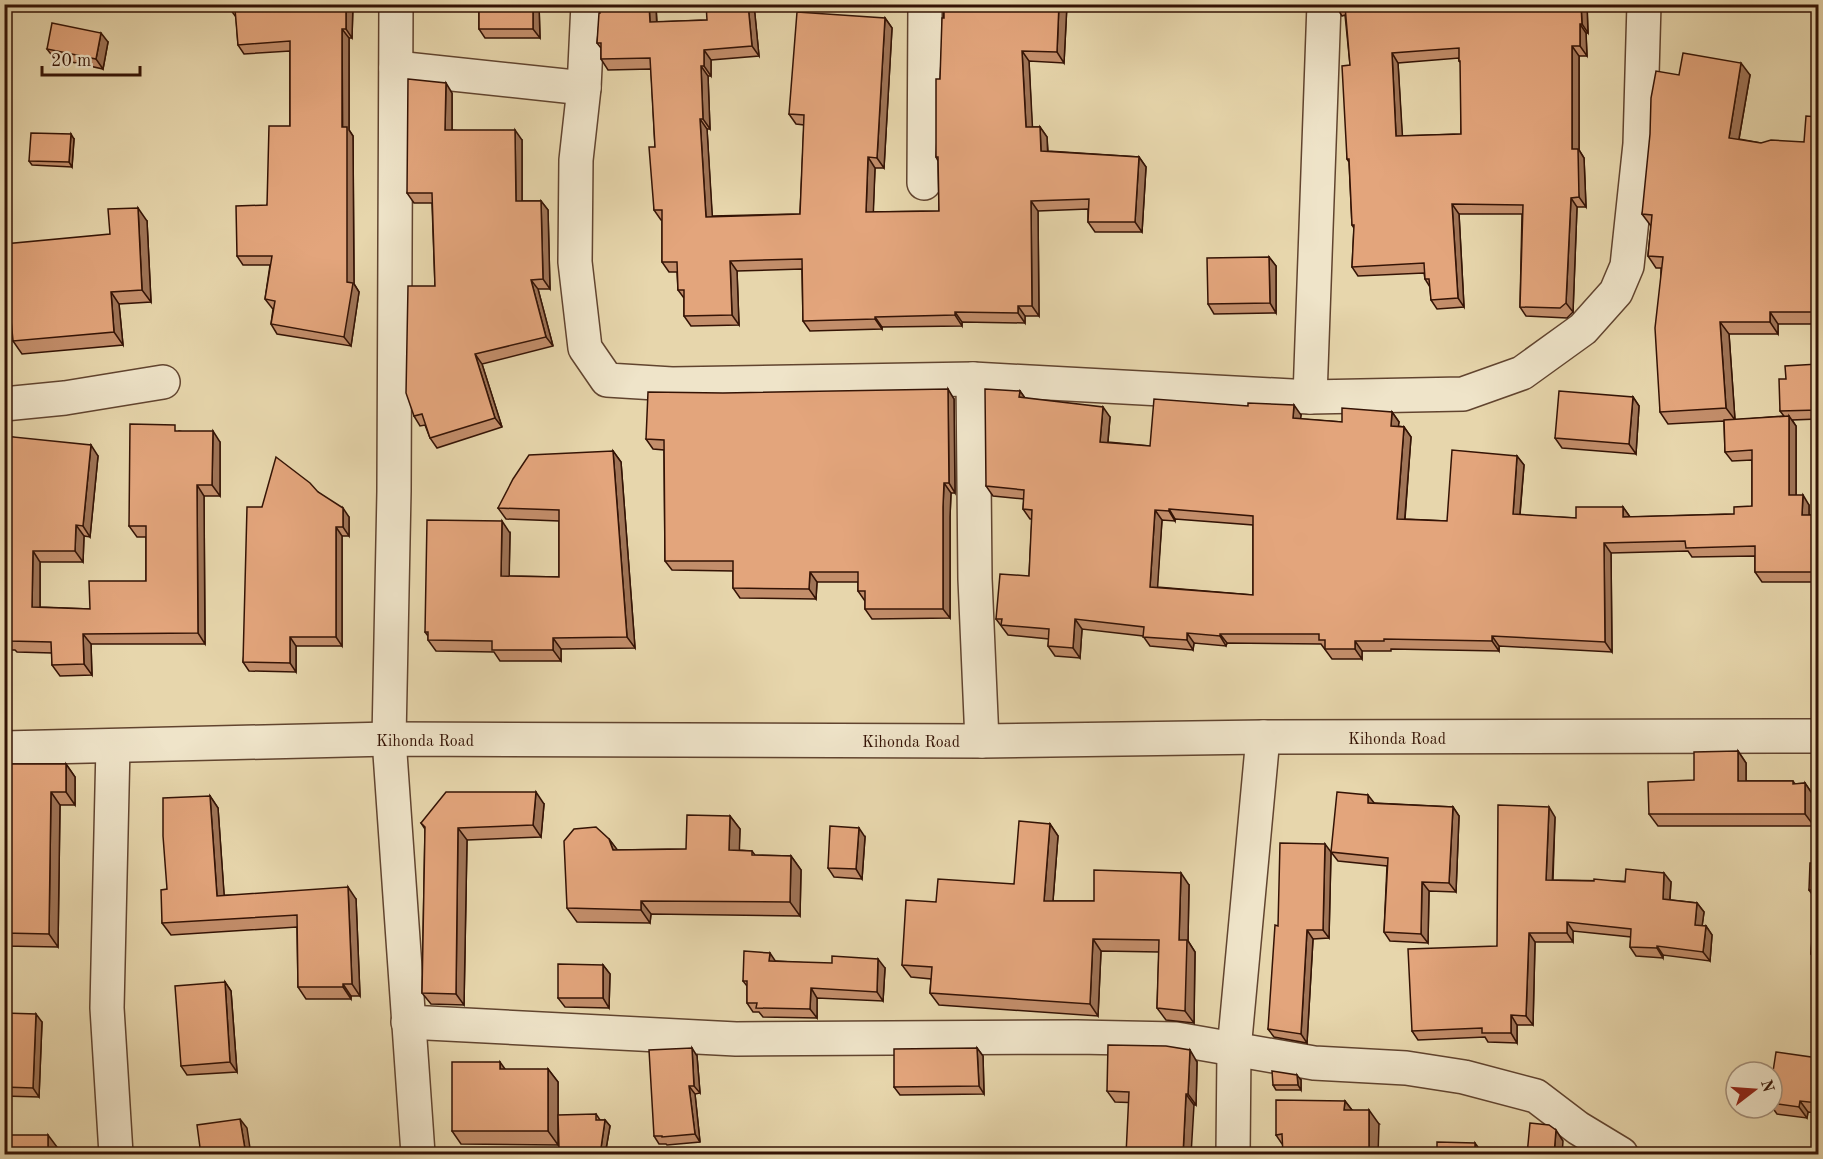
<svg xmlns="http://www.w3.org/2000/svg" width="1823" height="1159" viewBox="0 0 1823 1159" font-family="'Old Standard TT',serif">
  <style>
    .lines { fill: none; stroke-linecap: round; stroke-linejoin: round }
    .minor-casing { stroke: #61442f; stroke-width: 36 }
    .tertiary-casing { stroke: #61442f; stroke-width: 36 }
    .minor { stroke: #efe4c9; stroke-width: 33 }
    .tertiary { stroke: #efe4c9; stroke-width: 33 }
    .wall { fill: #c38e6b; stroke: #341305; stroke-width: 1.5; fill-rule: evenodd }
    .shaded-wall { fill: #9f7457; stroke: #341305; stroke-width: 1.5 }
    .building { fill: #e3a57c; stroke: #341305; stroke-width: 1.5; fill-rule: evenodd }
    .labels { text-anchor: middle; stroke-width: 4.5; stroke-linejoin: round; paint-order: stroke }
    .street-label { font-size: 16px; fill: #341305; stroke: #efe4c9 }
  </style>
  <rect width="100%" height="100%" fill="#e7d6ac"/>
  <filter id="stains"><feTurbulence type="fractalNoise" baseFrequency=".00333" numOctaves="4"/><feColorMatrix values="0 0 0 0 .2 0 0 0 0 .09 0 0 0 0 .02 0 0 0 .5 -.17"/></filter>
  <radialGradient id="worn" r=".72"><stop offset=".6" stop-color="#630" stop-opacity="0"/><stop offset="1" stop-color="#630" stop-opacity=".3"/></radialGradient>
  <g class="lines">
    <!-- minor casing -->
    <g class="minor-casing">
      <g id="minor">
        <polyline points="396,4 394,491 389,739 418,1154"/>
        <polyline points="588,4 584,88 576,160 575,262 585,348 607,380 672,384 973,379 1310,397 1463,394 1522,373 1583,329 1616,292 1627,266 1640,144 1644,4"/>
        <polyline points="396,68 584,88"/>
        <polyline points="924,183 925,4"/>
        <polyline points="973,379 975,579 982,741"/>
        <polyline points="1310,397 1324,4"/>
        <polyline points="4,404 65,398 163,382"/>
        <polyline points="113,746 107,1008 116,1154"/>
        <polyline points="408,1022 736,1039 1077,1037 1176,1039 1314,1063 1406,1068 1464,1077 1536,1096 1578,1128 1621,1154"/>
        <polyline points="1233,1154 1234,1050 1263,737"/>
      </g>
    </g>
    <!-- tertiary casing -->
    <g class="tertiary-casing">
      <polyline id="tertiary" points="4,748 389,739 982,741 1263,737 1818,736"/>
    </g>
    <!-- minor -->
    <use href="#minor" class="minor"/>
    <!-- tertiary -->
    <use href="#tertiary" class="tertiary"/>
  </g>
  <!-- wall -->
  <g class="wall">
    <polygon points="353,4 352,38 349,38 349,130 353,136 354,284 359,292 351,346 277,334 271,324 273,309 272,308 265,299 270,265 243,265 237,256 267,205 290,126 290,51 244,54 238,45 236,17 230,9"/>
    <polygon points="479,4 539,4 540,38 485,38 479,29"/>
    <polygon points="944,4 1067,4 1064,63 1029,61 1032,127 1040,127 1047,137 1048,151 1139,157 1146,167 1142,232 1095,232 1088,222 1088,209 1038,211 1039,316 1025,316 1025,323 962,322 962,326 882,327 882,329 810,331 803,321 802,269 737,271 739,325 691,326 684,316 684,298 678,290 677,272 669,272 662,262 662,220 661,220 654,210 655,147 651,69 608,70 601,59 601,48 597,43 600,13 656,6 657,22 707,20 754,5 759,56 711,60 711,76 708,76 710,129 707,129 712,216 800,214 804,125 796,124 789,114 885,18 892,28 884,168 875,168 873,212 939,211 938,161 936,157"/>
    <path d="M 1587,4 L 1588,33 L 1586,33 L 1587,56 L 1579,56 L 1579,150 L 1584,158 L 1586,207 L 1577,207 L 1573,312 L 1567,318 L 1526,316 L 1520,307 L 1522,214 L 1459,214 L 1464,307 L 1437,309 L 1431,300 L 1430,287 L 1425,279 L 1424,273 L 1358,276 L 1352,267 L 1354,228 L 1352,225 L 1349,162 L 1347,159 L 1350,65 L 1345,15 L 1342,16 L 1336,6 ZM 1459,58 L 1459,61 L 1461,63 L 1461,134 L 1402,136 L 1398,63 Z"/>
    <polygon points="108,42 103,69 54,58 47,49"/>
    <path d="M 1679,75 L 1750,75 L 1739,139 L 1761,143 L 1804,142 L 1818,117 L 1818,324 L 1778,324 L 1778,334 L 1729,334 L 1735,420 L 1784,416 L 1780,411 L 1786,379 L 1818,364 L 1818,419 L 1792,420 L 1796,426 L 1796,495 L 1809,505 L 1809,515 L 1818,515 L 1818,582 L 1762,582 L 1755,572 L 1755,556 L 1692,557 L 1688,551 L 1611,553 L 1612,652 L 1499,646 L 1499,651 L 1391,649 L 1391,651 L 1362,651 L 1362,659 L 1332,659 L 1321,644 L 1227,643 L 1226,646 L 1194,643 L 1193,650 L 1150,646 L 1143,636 L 1082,629 L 1080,658 L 1055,656 L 1048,646 L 1049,639 L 1008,635 L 996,619 L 1029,576 L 1032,519 L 1030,519 L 1023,509 L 1024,499 L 993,496 L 986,486 L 1020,391 L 1025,398 L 1110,417 L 1108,442 L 1150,446 L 1301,415 L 1300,419 L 1342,422 L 1392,412 L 1399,422 L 1398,426 L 1404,427 L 1411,437 L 1405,519 L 1447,521 L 1517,456 L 1524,465 L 1520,515 L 1576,518 L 1623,507 L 1630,517 L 1734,514 L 1752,506 L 1752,460 L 1732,461 L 1725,452 L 1724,421 L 1668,424 L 1660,412 L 1661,268 L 1656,268 L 1648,256 L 1651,226 L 1642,214 ZM 1175,519 L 1253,525 L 1253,595 L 1157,587 L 1162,520 L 1175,521 Z"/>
    <polygon points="452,93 452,130 522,140 522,201 541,201 548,210 550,289 538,289 553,346 482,364 502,427 437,448 430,438 425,425 420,426 414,416 435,286 432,203 414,203 407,193"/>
    <polygon points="74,139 72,167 32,165 29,161"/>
    <polygon points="147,221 151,302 119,304 123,345 22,354 13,341 110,234"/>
    <polygon points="1269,257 1276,266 1276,313 1214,314 1208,304"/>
    <polygon points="1633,397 1639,406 1636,454 1562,448 1555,438"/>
    <polygon points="954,399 955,493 951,493 950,517 950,618 872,619 865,609 865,601 858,591 858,582 817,582 816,599 740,598 733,588 733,571 672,570 665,561 664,450 653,449 646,439"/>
    <polygon points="4,422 7,425 7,436 98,456 90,537 84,536 83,562 40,562 40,607 90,609 146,581 146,537 137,537 129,526 179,431 220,442 220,496 204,496 205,644 91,644 92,675 60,676 52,665 52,653 17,652 15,650 4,650"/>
    <polygon points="613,451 621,462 635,648 561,649 561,661 500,661 494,652 436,651 428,640 428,636 425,632 510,533 509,576 559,577 559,521 506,519 498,508"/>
    <polygon points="318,492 349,517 349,536 342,536 342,646 296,646 296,672 249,671 243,662 262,507"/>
    <polygon points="1738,751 1746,763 1746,781 1793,781 1795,784 1805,783 1813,795 1814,826 1658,826 1649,814 1694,780"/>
    <polygon points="4,756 10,764 66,764 75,777 75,805 60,805 58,947 4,946"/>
    <polygon points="210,796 218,808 224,895 356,899 360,996 351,996 351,999 306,999 298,987 297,927 171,935 162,923 167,889"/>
    <polygon points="1374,803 1453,807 1459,816 1456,892 1429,891 1428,943 1390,941 1384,932 1387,866 1338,861 1331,852"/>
    <polygon points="544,804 541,837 467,840 464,1005 431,1004 422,993 425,829 421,823"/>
    <polygon points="730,816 740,829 739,850 752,851 755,855 791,856 801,870 800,916 651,914 650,923 577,922 567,908 609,839 617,850 686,849"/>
    <polygon points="1555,817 1553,880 1671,882 1670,900 1697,903 1704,912 1702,926 1706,926 1712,935 1710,961 1663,955 1663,958 1636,956 1630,947 1631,937 1573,931 1573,942 1535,942 1533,1025 1517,1025 1517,1043 1488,1042 1485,1037 1418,1040 1412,1031 1497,946"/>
    <polygon points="1050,824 1058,836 1053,901 1094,901 1189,885 1188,941 1195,952 1194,1023 1166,1020 1157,1008 1159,952 1101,951 1098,1016 939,1005 930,993 931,979 911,977 902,965 936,902 1014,884"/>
    <polygon points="865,837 862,879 834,877 828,868"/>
    <polygon points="1331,852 1329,938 1313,939 1307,1043 1274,1037 1268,1029"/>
    <polygon points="1818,863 1818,963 1811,954 1815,898 1809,890"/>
    <polygon points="776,961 885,968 883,1001 817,998 817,1018 763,1017 759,1012 753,1012 747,1003 747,986 743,981"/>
    <polygon points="603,965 610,974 609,1008 565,1007 558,998"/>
    <polygon points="225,982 231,991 237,1072 187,1075 181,1066"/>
    <polygon points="4,1013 42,1022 39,1097 4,1096"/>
    <polygon points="977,1048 983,1056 984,1094 900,1095 894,1087"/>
    <polygon points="697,1056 700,1093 695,1094 700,1142 667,1145 666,1144 659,1144 654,1136"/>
    <polygon points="1818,1058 1818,1113 1808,1112 1807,1118 1777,1114 1772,1107 1772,1078"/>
    <polygon points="1197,1062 1196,1105 1115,1102 1107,1091"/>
    <polygon points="548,1069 558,1082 558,1145 461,1144 452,1131"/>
    <polygon points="1301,1080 1301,1090 1276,1090 1273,1085"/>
    <polygon points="1345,1101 1352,1110 1379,1124 1282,1144 1276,1135"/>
    <polygon points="596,1114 600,1120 605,1120 610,1126 605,1155 562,1155 559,1149"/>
  </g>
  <!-- shaded-wall -->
  <g class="shaded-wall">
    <polygon points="346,4 353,4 352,38 346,29"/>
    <polygon points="533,4 539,4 540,38 533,29"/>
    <polygon points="649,4 656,4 656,6 657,32 650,22"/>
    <polygon points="748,4 754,5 759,56 752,46"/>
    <polygon points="1059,4 1067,4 1064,63 1057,52"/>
    <polygon points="1581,4 1587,4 1588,33 1582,24"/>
    <polygon points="885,18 892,28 884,168 877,158"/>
    <polygon points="1580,24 1586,33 1587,56 1580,46"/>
    <polygon points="342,29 349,38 349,130 353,136 354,284 359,292 351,346 344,337"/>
    <polygon points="101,33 108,42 103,69 96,59"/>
    <polygon points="1572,46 1579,56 1579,150 1584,158 1586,207 1579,197 1572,149"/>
    <polygon points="704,50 711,60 711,76 704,66"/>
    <polygon points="1022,51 1029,61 1033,137 1026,127"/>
    <polygon points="1392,53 1398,63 1403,145 1396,136"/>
    <polygon points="1741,63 1750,75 1737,150 1729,138"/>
    <polygon points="701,66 708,76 710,129 703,119"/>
    <polygon points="446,83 452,93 452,140 445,130"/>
    <polygon points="700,119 707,129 713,227 706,217"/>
    <polygon points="1040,127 1047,137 1048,161 1041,151"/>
    <polygon points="515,130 522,140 522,211 516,201"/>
    <polygon points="71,134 74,139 72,167 69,162"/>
    <polygon points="868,157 875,168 873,222 866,212"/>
    <polygon points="1139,157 1146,167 1142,232 1135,222"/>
    <polygon points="1571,198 1577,207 1573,312 1566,303"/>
    <polygon points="541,201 548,210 550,289 543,279"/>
    <polygon points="1031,201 1038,211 1039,316 1032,306"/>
    <polygon points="1452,204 1459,214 1464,307 1458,298"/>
    <polygon points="138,208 147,221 151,302 142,290"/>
    <polygon points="1269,257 1276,266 1276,313 1270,303"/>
    <polygon points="730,261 737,271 739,325 732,315"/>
    <polygon points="531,280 538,289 553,346 546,337"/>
    <polygon points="111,292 119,304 123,345 114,332"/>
    <polygon points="1018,306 1025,316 1025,323 1018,313"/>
    <polygon points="955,312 962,322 962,326 955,315"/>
    <polygon points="1770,312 1778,324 1778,334 1770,322"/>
    <polygon points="875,317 882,327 882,329 875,319"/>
    <polygon points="1720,322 1729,334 1735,420 1726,408"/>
    <polygon points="475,354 482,364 502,427 495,418"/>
    <polygon points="948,389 954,399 955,493 949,483"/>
    <polygon points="1020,391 1027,401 1019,397"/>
    <polygon points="1633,397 1639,406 1636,454 1629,444"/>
    <polygon points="1294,405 1301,415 1300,428 1293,418"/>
    <polygon points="1103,407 1110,417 1107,451 1100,442"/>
    <polygon points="1392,412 1399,422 1397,436 1391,426"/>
    <polygon points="1789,416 1796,426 1796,504 1789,495"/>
    <polygon points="4,422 7,425 7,446 4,443"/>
    <polygon points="1404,427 1411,437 1404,528 1397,519"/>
    <polygon points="213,431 220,442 220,496 212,485"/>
    <polygon points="91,445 98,456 90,537 83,526"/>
    <polygon points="613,451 621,462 635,648 627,637"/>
    <polygon points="1517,456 1524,465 1519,524 1513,514"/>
    <polygon points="944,483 951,493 950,517 950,618 943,609 943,507"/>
    <polygon points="197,485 204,496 205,644 198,633"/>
    <polygon points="1803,495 1809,505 1809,525 1802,515"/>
    <polygon points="1623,507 1630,517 1623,517"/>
    <polygon points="343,508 349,517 349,536 343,527"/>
    <polygon points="1169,509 1175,519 1175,521 1169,511"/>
    <polygon points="1155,510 1162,520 1157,596 1150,587"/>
    <polygon points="502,521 510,533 509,587 501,576"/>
    <polygon points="76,525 84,536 83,562 75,551"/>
    <polygon points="336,527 342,536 342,646 336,637"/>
    <polygon points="1604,543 1611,553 1612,652 1605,642"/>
    <polygon points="33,551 40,562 40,618 32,607"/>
    <polygon points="810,572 817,582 816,599 809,589"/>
    <polygon points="1075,619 1082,629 1080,658 1073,648"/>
    <polygon points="1187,633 1194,643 1193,650 1187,640"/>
    <polygon points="83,634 91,644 92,675 84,664"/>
    <polygon points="1220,634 1227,643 1226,646 1220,636"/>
    <polygon points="1492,636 1499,646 1499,651 1492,641"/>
    <polygon points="290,637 296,646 296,672 290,663"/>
    <polygon points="553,638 561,649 561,661 553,650"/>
    <polygon points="1355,641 1362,651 1362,659 1355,649"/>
    <polygon points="1738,751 1746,763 1746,793 1738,781"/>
    <polygon points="4,756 12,767 4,766"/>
    <polygon points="66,764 75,777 75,805 66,792"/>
    <polygon points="1805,783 1813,795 1814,826 1805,814"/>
    <polygon points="51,792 60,805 58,947 49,934"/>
    <polygon points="536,792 544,804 541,837 533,825"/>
    <polygon points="1368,795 1375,804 1368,803"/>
    <polygon points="210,796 218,808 225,907 217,896"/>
    <polygon points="1453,807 1459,816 1456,892 1449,883"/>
    <polygon points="1549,807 1555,817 1552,889 1546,880"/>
    <polygon points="730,816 740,829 739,864 729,850"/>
    <polygon points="1050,824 1058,836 1052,913 1044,901"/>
    <polygon points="458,828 467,840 464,1005 456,994"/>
    <polygon points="859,828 865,837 862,879 856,869"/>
    <polygon points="609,839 619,852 613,850"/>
    <polygon points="1325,844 1331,852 1329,938 1323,930"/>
    <polygon points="791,856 801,870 800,916 790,902"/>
    <polygon points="1181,873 1189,885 1188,941 1195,952 1194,1023 1185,1011 1179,940"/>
    <polygon points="1664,873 1671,882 1669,909 1663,899"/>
    <polygon points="1422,882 1429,891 1428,943 1421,934"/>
    <polygon points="348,887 356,899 360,996 352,984"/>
    <polygon points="641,901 651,914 650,923 641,910"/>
    <polygon points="1697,903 1704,912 1701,934 1695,925"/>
    <polygon points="1567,922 1573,931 1573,942 1567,933"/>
    <polygon points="1706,926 1712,935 1710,961 1703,952"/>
    <polygon points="1307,930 1313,939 1307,1043 1301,1034"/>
    <polygon points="1529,933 1535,942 1533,1025 1526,1016"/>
    <polygon points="1093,939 1101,951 1098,1016 1090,1004"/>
    <polygon points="1657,946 1663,955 1663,958 1657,948"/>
    <polygon points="770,953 776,962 769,961"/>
    <polygon points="878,959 885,968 883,1001 877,992"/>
    <polygon points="603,965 610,974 609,1008 603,998"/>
    <polygon points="225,982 231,991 237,1072 230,1062"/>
    <polygon points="343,984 351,996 351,999 343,987"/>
    <polygon points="811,988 817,998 817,1018 810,1009"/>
    <polygon points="36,1014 42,1022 39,1097 33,1088"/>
    <polygon points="1511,1015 1517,1025 1517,1043 1511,1033"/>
    <polygon points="692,1048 697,1056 700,1093 694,1086"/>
    <polygon points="977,1048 983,1056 984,1094 979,1086"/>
    <polygon points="1190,1050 1197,1062 1196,1105 1188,1094"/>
    <polygon points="500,1062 510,1076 500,1069"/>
    <polygon points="548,1069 558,1082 558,1145 548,1131"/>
    <polygon points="1297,1075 1301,1080 1301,1090 1298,1085"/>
    <polygon points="689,1086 695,1094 700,1142 695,1134"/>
    <polygon points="1186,1094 1194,1105 1191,1155 1183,1155"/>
    <polygon points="1345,1101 1355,1114 1344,1110"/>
    <polygon points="1800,1101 1808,1112 1807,1118 1799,1107"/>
    <polygon points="1369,1110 1379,1124 1378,1155 1369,1155"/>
    <polygon points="240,1119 247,1128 251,1155 246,1155"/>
    <polygon points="605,1120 610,1126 605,1155 600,1155"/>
    <polygon points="1556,1130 1563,1141 1562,1155 1554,1155"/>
    <polygon points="48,1135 57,1147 57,1155 48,1155"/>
    <polygon points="1475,1143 1483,1154 1483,1155 1475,1155"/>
  </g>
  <!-- building -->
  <g class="building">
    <polygon points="230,4 346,4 346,29 342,29 342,127 347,127 347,282 353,283 344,337 271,324 275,301 265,299 272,256 237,256 236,206 267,205 269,126 290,126 290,41 238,45 235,9 230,9"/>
    <rect x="479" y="4" width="54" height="25"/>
    <polygon points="600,4 649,4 650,22 707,20 706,4 748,4 752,46 704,50 704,66 701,66 703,119 700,119 706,217 800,214 804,115 789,114 797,12 885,18 877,158 868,157 866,212 939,211 938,157 936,157 936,79 940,79 942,18 944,18 944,4 1059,4 1057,52 1022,51 1026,127 1040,127 1041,151 1139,157 1135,222 1088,222 1089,199 1031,201 1032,306 1018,306 1018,313 955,312 955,315 875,317 875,319 803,321 802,259 730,261 732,315 684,316 684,290 678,290 677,262 662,262 662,210 654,210 649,147 655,147 650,58 601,59 601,43 597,43 599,13 600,13"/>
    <path d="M 1336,4 L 1581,4 L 1582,24 L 1580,24 L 1580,46 L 1572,46 L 1572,149 L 1578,149 L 1579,197 L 1571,198 L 1566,303 L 1560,308 L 1520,307 L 1523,205 L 1452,204 L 1458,298 L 1431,300 L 1429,279 L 1425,279 L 1424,263 L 1352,267 L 1354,225 L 1352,225 L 1349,159 L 1347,159 L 1342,66 L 1350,65 L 1345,6 L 1336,6 ZM 1459,48 L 1459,61 L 1460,61 L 1461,134 L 1396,136 L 1392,53 Z"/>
    <polygon points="52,23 101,33 96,59 47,49"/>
    <polygon points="1683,53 1741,63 1729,138 1761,143 1771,140 1804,142 1806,116 1818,117 1818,312 1770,312 1770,322 1720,322 1726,408 1660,412 1655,328 1663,257 1648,256 1652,215 1642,214 1650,134 1651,98 1656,71 1679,75"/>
    <polygon points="408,79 446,83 445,130 515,130 516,201 541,201 543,279 531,280 546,337 475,354 495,418 430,438 422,414 414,416 406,393 408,286 435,286 432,193 407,193"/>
    <polygon points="31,133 71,134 69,162 29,161"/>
    <polygon points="138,208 142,290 111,292 114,332 13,341 4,244 110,234 108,209"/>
    <polygon points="1269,257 1270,303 1208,304 1207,258"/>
    <polygon points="1818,364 1818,410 1780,411 1779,379 1786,379 1785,366"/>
    <polygon points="948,389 949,483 944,483 943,507 943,609 865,609 865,591 858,591 858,572 810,572 809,589 733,588 733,561 665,561 664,440 646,439 648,392 723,393"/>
    <path d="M 985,389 L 1020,391 L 1019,397 L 1103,407 L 1100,442 L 1150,446 L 1154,399 L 1248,406 L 1248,403 L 1294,405 L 1293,418 L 1342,422 L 1342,408 L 1392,412 L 1391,426 L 1404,427 L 1397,519 L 1447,521 L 1452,450 L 1517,456 L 1513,514 L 1576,518 L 1576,507 L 1623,507 L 1623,517 L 1734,514 L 1734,507 L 1752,506 L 1752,450 L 1725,452 L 1724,420 L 1789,416 L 1789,495 L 1803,495 L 1802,515 L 1818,515 L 1818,572 L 1755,572 L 1755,546 L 1686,548 L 1685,541 L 1604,543 L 1605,642 L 1492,636 L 1492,641 L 1384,639 L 1384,641 L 1355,641 L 1355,649 L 1325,649 L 1325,640 L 1319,640 L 1319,634 L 1220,634 L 1220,636 L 1187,633 L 1187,640 L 1143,637 L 1144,627 L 1075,619 L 1073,648 L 1048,646 L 1049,629 L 1001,625 L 1002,619 L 996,619 L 1000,574 L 1029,576 L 1032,510 L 1023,509 L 1024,490 L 986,486 ZM 1169,509 L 1253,516 L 1253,595 L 1150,587 L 1155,510 L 1169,511 Z"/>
    <polygon points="1559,391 1633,397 1629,444 1555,438"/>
    <polygon points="130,424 175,425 175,431 213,431 212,485 197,485 198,633 83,634 84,664 52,665 51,642 9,641 9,639 4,639 4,436 91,445 83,526 76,525 75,551 33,551 32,607 90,609 89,581 146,581 146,526 129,526"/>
    <polygon points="613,451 627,637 553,638 553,650 492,650 492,641 428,640 428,632 425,632 427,520 502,521 501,576 559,577 559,510 498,508 513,479 529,455"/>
    <polygon points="276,457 310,483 318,492 343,508 343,527 336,527 336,637 290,637 290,663 243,662 247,507 262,507"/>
    <polygon points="1738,751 1738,781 1793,781 1793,784 1805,783 1805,814 1649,814 1648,782 1694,780 1694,752"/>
    <polygon points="4,764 66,764 66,792 51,792 49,934 4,933"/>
    <polygon points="446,792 536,792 533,825 458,828 456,994 422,993 425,827 421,823"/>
    <polygon points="1337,792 1368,795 1368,803 1453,807 1449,883 1422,882 1421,934 1384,932 1388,858 1331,852"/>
    <polygon points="210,796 217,896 348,887 352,984 343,984 343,987 298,987 297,915 162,923 161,890 167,889 163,836 163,798"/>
    <polygon points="1498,805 1549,807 1546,880 1594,881 1594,879 1625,882 1626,869 1664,873 1663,899 1697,903 1695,925 1706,926 1703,952 1657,946 1657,948 1630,947 1631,929 1567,922 1567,933 1529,933 1526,1016 1511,1015 1511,1033 1482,1033 1482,1028 1412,1031 1408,949 1497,946"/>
    <polygon points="687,815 730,816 729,850 752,851 752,855 791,856 790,902 641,901 641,910 567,908 564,841 574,829 596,827 609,839 613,850 686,849"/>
    <polygon points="1019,821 1050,824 1044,901 1094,901 1094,870 1181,873 1179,940 1187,940 1185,1011 1157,1008 1159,940 1093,939 1090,1004 930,993 932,967 902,965 906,900 936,902 938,879 1014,884"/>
    <polygon points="830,826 859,828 856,869 828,868"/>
    <polygon points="1280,843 1325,844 1323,930 1307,930 1301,1034 1268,1029 1275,925 1278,926"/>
    <polygon points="1810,863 1818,863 1818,954 1811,954 1815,890 1809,890"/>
    <polygon points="744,951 770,953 769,961 832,963 832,956 878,959 877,992 811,988 810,1009 756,1008 757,1003 747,1003 747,981 743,981"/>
    <polygon points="558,964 603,965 603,998 558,998"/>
    <polygon points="225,982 230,1062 181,1066 175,986"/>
    <polygon points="4,1013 36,1014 33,1088 4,1087"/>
    <polygon points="1108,1045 1166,1046 1190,1050 1188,1094 1186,1094 1183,1155 1126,1155 1129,1092 1107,1091"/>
    <polygon points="692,1048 694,1086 689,1086 695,1134 662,1137 662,1136 654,1136 649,1050"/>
    <polygon points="977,1048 979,1086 894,1087 894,1049"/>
    <polygon points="1776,1052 1818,1058 1818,1103 1800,1101 1799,1107 1772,1103 1772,1078"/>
    <polygon points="452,1062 500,1062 500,1069 548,1069 548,1131 452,1131"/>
    <polygon points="1272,1071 1297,1075 1298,1085 1273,1085"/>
    <polygon points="1276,1100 1345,1101 1344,1110 1369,1110 1369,1155 1283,1155 1282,1134 1276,1135"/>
    <polygon points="596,1114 596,1120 605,1120 600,1155 577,1155 576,1149 559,1149 558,1115"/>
    <polygon points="240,1119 246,1155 201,1155 197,1125"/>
    <polygon points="1530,1123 1549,1125 1556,1130 1554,1155 1527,1155"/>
    <rect x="4" y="1135" width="44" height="20"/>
    <polygon points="1437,1142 1475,1143 1475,1155 1437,1155"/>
  </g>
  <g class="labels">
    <!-- street labels -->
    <g class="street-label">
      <text x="1397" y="744">Kihonda Road</text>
      <text x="425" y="746">Kihonda Road</text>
      <text x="911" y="747">Kihonda Road</text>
    </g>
  </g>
  <!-- margin -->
  <rect width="1823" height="1159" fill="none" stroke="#e7d6ac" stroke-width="24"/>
  <rect x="6" y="6" width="1811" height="1147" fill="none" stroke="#341305" stroke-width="3"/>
  <rect x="12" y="12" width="1799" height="1135" fill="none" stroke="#341305" stroke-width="1.5"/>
  <!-- north arrow -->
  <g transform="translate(1754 1090) rotate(73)"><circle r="28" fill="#efe4c9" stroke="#a4907b" stroke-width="1.5"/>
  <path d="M0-4.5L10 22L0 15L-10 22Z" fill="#8f2418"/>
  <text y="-9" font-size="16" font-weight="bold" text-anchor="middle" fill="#341305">N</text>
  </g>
  <!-- scale -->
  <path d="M42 66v9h98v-9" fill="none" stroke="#341305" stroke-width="3"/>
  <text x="51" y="66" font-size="18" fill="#341305" stroke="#efe4c9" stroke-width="4.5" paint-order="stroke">20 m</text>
  <rect width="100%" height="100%" filter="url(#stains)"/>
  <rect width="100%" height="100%" fill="url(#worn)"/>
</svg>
